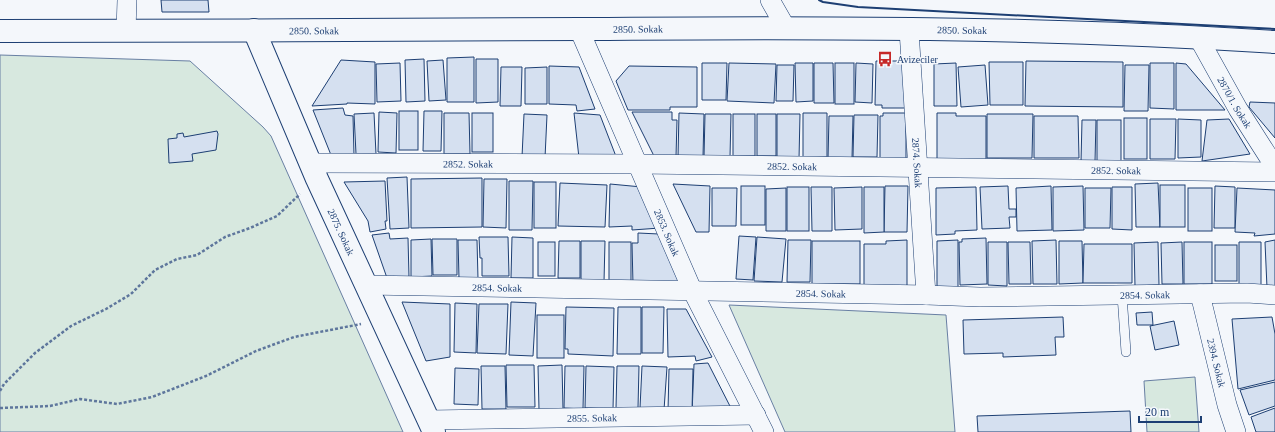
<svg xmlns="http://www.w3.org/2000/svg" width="1275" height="432" viewBox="0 0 1275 432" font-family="'Times New Roman',serif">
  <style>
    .green { fill: #d7e8df; stroke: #687fa3 }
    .building { fill: #d5e0f0; stroke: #1d3f73 }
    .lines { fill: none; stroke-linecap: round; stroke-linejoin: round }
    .service-casing { stroke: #1d3f73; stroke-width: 10 }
    .minor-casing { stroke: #1d3f73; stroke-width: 20 }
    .tertiary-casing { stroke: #1d3f73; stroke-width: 24 }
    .path { stroke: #5e769c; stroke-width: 2.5; stroke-dasharray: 3 2; stroke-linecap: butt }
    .service { stroke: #f4f7fb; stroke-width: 9 }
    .minor { stroke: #f4f7fb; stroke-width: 19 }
    .tertiary { stroke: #f4f7fb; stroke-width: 22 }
    .wall { stroke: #1d3f73; stroke-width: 2 }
    .labels { text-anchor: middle; stroke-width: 3; stroke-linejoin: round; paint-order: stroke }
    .street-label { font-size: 10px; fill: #1d3f73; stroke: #f4f7fb }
    .poi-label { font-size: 10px; fill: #1d3f73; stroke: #f4f7fb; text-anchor: start }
  </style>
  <rect width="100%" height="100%" fill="#f4f7fb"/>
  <!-- green -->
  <g class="green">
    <polygon points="0,55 190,61 263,127 271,136 403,432 0,432"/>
    <polygon points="729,305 946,315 955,432 785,432"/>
    <polygon points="1195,377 1199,432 1147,432 1144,381"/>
  </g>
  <!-- building -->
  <g class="building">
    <polygon points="161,0 208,0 209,12 162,12"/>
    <polygon points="474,57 474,102 447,102 447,58"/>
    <polygon points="424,59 425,101 406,102 405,60"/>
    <polygon points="476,59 498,59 498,102 476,103"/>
    <polygon points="341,60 375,62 375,104 347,103 347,104 312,106"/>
    <polygon points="443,60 446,100 429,101 427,61"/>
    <polygon points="876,61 906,61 906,108 882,108 882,105 875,105"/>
    <polygon points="1026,61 1123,62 1123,107 1025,106"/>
    <polygon points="989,62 1023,62 1023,105 990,105"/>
    <polygon points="400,63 401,101 377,102 376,64"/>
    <polygon points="702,63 727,63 726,100 702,100"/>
    <polygon points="729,63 776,64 774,103 727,101"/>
    <polygon points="795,63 813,63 813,101 796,102"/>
    <polygon points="814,63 833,63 834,103 814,103"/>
    <rect x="835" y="63" width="19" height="41"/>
    <polygon points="856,63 873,64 872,103 855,102"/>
    <polygon points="956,63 957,106 934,106 934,64"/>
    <polygon points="1150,63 1174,63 1174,109 1150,108"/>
    <polygon points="1176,63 1186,64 1225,110 1176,110"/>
    <polygon points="777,65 794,65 793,101 776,101"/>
    <polygon points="985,65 988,105 961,107 958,67"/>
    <polygon points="1125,65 1149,65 1148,111 1124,111"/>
    <polygon points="549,66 579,67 595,109 577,111 576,105 549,104"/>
    <polygon points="629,66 697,67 697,107 670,107 670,110 628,110 616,81"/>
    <polygon points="501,67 522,67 521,106 500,106"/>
    <polygon points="547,67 547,104 525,104 525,68"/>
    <polygon points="1250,102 1275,103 1275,138 1249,107"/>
    <polygon points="343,108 345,115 353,116 354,155 331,155 313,110"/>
    <rect x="399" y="111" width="19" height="39"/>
    <polygon points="424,111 442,111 441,151 423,151"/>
    <polygon points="379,112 397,113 396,153 378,152"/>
    <polygon points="632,112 672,112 672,120 677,120 676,157 655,158"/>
    <polygon points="374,113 376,154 356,154 354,114"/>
    <polygon points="444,113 469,113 470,154 444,154"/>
    <rect x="472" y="113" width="21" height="39"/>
    <polygon points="574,113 600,115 617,159 579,158"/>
    <polygon points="679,113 704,114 703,157 678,157"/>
    <polygon points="803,113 827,113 827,157 803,158"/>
    <polygon points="883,113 906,113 906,160 880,161 880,116 883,116"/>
    <polygon points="937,113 956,113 956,116 986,116 986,161 937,161"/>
    <polygon points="524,114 547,115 545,158 522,157"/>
    <polygon points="705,114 731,114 730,157 704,157"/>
    <rect x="733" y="114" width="22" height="42"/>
    <rect x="757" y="114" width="19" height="42"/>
    <polygon points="777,114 800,114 799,159 777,159"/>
    <polygon points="987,114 1033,114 1032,158 987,158"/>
    <polygon points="854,115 878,115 877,157 853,157"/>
    <polygon points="829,116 853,116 852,159 828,159"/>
    <polygon points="1034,116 1078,116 1079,158 1034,158"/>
    <rect x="1124" y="118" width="23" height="41"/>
    <polygon points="1150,119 1176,119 1175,159 1150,159"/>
    <polygon points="1178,119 1201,120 1201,157 1178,158"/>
    <polygon points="1229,119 1250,154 1202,161 1207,120"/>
    <polygon points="1082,120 1096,120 1095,162 1081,162"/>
    <rect x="1097" y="120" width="24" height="43"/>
    <polygon points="217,131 218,134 216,150 192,154 193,161 169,163 168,139 177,138 177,134 183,133 184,137"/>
    <polygon points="407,177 409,228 390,229 387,178"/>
    <polygon points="482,178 482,227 411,228 411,179"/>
    <polygon points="484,179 507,179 506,228 483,227"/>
    <polygon points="385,181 387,221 385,221 386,229 370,232 368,221 344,182"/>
    <polygon points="509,181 533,181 532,230 509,230"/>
    <rect x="534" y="182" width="22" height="46"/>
    <polygon points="560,183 607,185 605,227 558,226"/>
    <polygon points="1158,183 1160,227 1136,227 1135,184"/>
    <polygon points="610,184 642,187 660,228 632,230 632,226 609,227"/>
    <polygon points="673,184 710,186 709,232 696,232"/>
    <rect x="1160" y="185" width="25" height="42"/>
    <rect x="741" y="186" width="24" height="39"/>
    <polygon points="885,186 908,186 907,232 884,232"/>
    <polygon points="1008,186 1009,209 1016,209 1016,217 1009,217 1010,228 982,229 980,187"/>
    <polygon points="1051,186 1052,230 1017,231 1016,188"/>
    <polygon points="1083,186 1084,230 1053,231 1053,187"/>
    <polygon points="1215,186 1235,187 1235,228 1214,228"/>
    <rect x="787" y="187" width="22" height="44"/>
    <polygon points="811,187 832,187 832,231 812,231"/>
    <polygon points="862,187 862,229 835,230 834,188"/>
    <polygon points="864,187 884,187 884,232 864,233"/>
    <polygon points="976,187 977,230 955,231 955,234 936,235 936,188"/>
    <polygon points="1112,187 1132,187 1132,230 1112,229"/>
    <polygon points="712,188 737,188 736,226 712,226"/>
    <polygon points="786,188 786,231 766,231 766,189"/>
    <polygon points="1085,188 1111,188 1110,228 1085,228"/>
    <rect x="1188" y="188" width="24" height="43"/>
    <polygon points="1237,188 1275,190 1275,234 1254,236 1255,233 1235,232"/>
    <polygon points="389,233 390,239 408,238 409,277 387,278 372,235"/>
    <polygon points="638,233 659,234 680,284 633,285 632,243 638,243"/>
    <polygon points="739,236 756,237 753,280 736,279"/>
    <polygon points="479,237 508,237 509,276 482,276 482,258 480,258"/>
    <polygon points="512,237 533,238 533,278 511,278"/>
    <polygon points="757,237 786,239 782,282 754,281"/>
    <polygon points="986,238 987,284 960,285 959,242 962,242 962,239"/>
    <polygon points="431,239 432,276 411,277 411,240"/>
    <polygon points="432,239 457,239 457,275 433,275"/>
    <polygon points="458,240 477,240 478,279 459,279"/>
    <polygon points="788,240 811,240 810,282 787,282"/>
    <polygon points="907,240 907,286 864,286 864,244 886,244 886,241"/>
    <polygon points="958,240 958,288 937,288 937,241"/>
    <polygon points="1056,240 1057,284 1033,284 1032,241"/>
    <polygon points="1275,240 1275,287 1267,288 1265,242"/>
    <polygon points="559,241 580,241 580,278 558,278"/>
    <polygon points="581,241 605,241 604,282 581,282"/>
    <rect x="812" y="241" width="48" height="43"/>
    <polygon points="1059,241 1082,241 1083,283 1059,284"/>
    <rect x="538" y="242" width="17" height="34"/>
    <rect x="609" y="242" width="22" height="41"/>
    <polygon points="988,242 1007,242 1007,286 988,285"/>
    <polygon points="1008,242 1030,242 1031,284 1009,284"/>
    <polygon points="1158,242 1159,285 1135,286 1134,243"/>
    <polygon points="1182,242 1183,284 1162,284 1161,243"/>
    <rect x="1184" y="242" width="28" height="42"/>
    <polygon points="1239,242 1261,242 1261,285 1239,286"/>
    <polygon points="1084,244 1132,244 1132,283 1083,283"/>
    <rect x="1215" y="245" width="22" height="36"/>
    <polygon points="402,302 450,304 450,357 426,361"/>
    <polygon points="511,302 536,303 533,356 509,355"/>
    <polygon points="455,303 477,304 476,353 454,352"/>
    <polygon points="479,304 508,304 506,354 477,353"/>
    <polygon points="566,307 614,308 613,356 568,354 568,349 565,349"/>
    <polygon points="618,307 641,307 641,354 617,354"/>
    <polygon points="642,307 664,307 663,353 642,353"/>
    <polygon points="667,309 686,309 712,357 696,361 695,356 668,357"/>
    <polygon points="1152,312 1153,325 1137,325 1136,313"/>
    <rect x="537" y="315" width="27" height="43"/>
    <polygon points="1063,317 1064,337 1055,337 1056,355 1003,357 1003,353 964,354 963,320"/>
    <polygon points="1272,317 1275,334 1275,380 1238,389 1232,319"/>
    <polygon points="1174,321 1179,345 1155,350 1150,326"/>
    <polygon points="708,363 734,414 692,414 694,364"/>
    <polygon points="506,365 534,365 535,407 507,407"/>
    <polygon points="562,365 563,409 539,410 538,366"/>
    <polygon points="481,366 505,366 506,409 482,409"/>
    <polygon points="565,366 584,366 583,409 564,408"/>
    <polygon points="586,366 614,367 613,409 585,408"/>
    <polygon points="617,366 639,366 638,408 616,408"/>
    <polygon points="642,366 667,367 664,410 640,408"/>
    <polygon points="455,368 479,369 478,405 454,404"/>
    <polygon points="669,369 693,369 692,411 668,411"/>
    <polygon points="1275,382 1275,406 1249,415 1240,390"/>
    <polygon points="1275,408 1275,432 1256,432 1251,417"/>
    <polygon points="1130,411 1131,432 978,432 977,416"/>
  </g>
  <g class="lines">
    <!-- service casing -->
    <g class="service-casing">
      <polyline id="service" points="1122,295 1126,352"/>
    </g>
    <!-- minor casing -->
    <g class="minor-casing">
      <g id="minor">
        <polyline points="770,0 786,28"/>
        <path id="s1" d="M 579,29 L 693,292 L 764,432"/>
        <path id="s2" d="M 909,30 L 926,295"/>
        <polyline points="126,31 127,0"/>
        <path id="s3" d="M 1198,37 L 1238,109 L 1275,167"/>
        <path id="s4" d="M 310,163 L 637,164 L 1275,172"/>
        <path id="s5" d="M 366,285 L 926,295 L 980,297 L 1247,293 L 1275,295"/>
        <path id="s6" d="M 1200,294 L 1227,405 L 1236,432"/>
        <path id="s7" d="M 428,420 L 756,415"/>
      </g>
    </g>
    <!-- tertiary casing -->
    <g class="tertiary-casing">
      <g id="tertiary">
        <path id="s8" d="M 254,30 L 317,179 L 434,432"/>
        <path id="s9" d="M 0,31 C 194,31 389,30 583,29 C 814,27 1045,27 1275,42"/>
      </g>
    </g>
    <!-- path -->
    <g class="path">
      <polyline points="0,391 4,384 35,353 71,326 106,309 131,294 155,270 177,259 197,255 225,237 250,228 277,216 300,194"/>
      <polyline points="0,408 50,406 80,399 117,404 152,397 206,376 256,351 294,337 361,324"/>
    </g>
    <!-- service -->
    <use href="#service" class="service"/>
    <!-- minor -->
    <use href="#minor" class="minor"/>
    <!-- tertiary -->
    <use href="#tertiary" class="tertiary"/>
    <!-- wall -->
    <polyline class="wall" points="819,0 823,2 858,7 1275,29"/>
  </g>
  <!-- icons -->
  <defs>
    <g id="bus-bare" transform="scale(1.2)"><path d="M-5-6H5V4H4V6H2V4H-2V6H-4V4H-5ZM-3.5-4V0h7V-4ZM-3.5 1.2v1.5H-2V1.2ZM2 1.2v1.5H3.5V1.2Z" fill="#c62828" stroke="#f4f7fb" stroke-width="2.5" paint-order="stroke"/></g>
  </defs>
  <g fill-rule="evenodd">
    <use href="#bus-bare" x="885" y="59"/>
  </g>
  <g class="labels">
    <!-- street labels -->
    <g class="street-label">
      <text dy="4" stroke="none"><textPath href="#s9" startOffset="638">2850. Sokak</textPath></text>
      <text dy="4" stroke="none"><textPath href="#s9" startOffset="314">2850. Sokak</textPath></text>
      <text dy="4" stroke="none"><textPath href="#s9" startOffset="962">2850. Sokak</textPath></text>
      <text dy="4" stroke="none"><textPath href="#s3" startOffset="75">2870/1. Sokak</textPath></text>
      <text dy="4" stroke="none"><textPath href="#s2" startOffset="133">2874. Sokak</textPath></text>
      <text dy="4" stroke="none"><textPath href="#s4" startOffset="158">2852. Sokak</textPath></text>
      <text dy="4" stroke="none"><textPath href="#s4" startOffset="482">2852. Sokak</textPath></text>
      <text dy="4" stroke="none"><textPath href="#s4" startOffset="806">2852. Sokak</textPath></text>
      <text dy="4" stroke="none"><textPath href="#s8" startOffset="220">2875. Sokak</textPath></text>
      <text dy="4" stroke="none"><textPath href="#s1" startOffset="222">2853. Sokak</textPath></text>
      <text dy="4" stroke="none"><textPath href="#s5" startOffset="131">2854. Sokak</textPath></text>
      <text dy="4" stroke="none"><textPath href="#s5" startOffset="455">2854. Sokak</textPath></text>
      <text dy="4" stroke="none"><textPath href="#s5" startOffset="779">2854. Sokak</textPath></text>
      <text dy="4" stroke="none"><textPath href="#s6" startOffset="71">2394. Sokak</textPath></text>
      <text dy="4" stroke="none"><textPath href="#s7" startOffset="164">2855. Sokak</textPath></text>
    </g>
    <!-- poi labels -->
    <g class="poi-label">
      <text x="897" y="63">Avizeciler</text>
    </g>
  </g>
  <!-- scale -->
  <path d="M1139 416v6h62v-6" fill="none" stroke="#1d3f73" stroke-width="2"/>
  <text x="1145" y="416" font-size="12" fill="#1d3f73" stroke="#f4f7fb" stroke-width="3" paint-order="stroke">20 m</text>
</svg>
